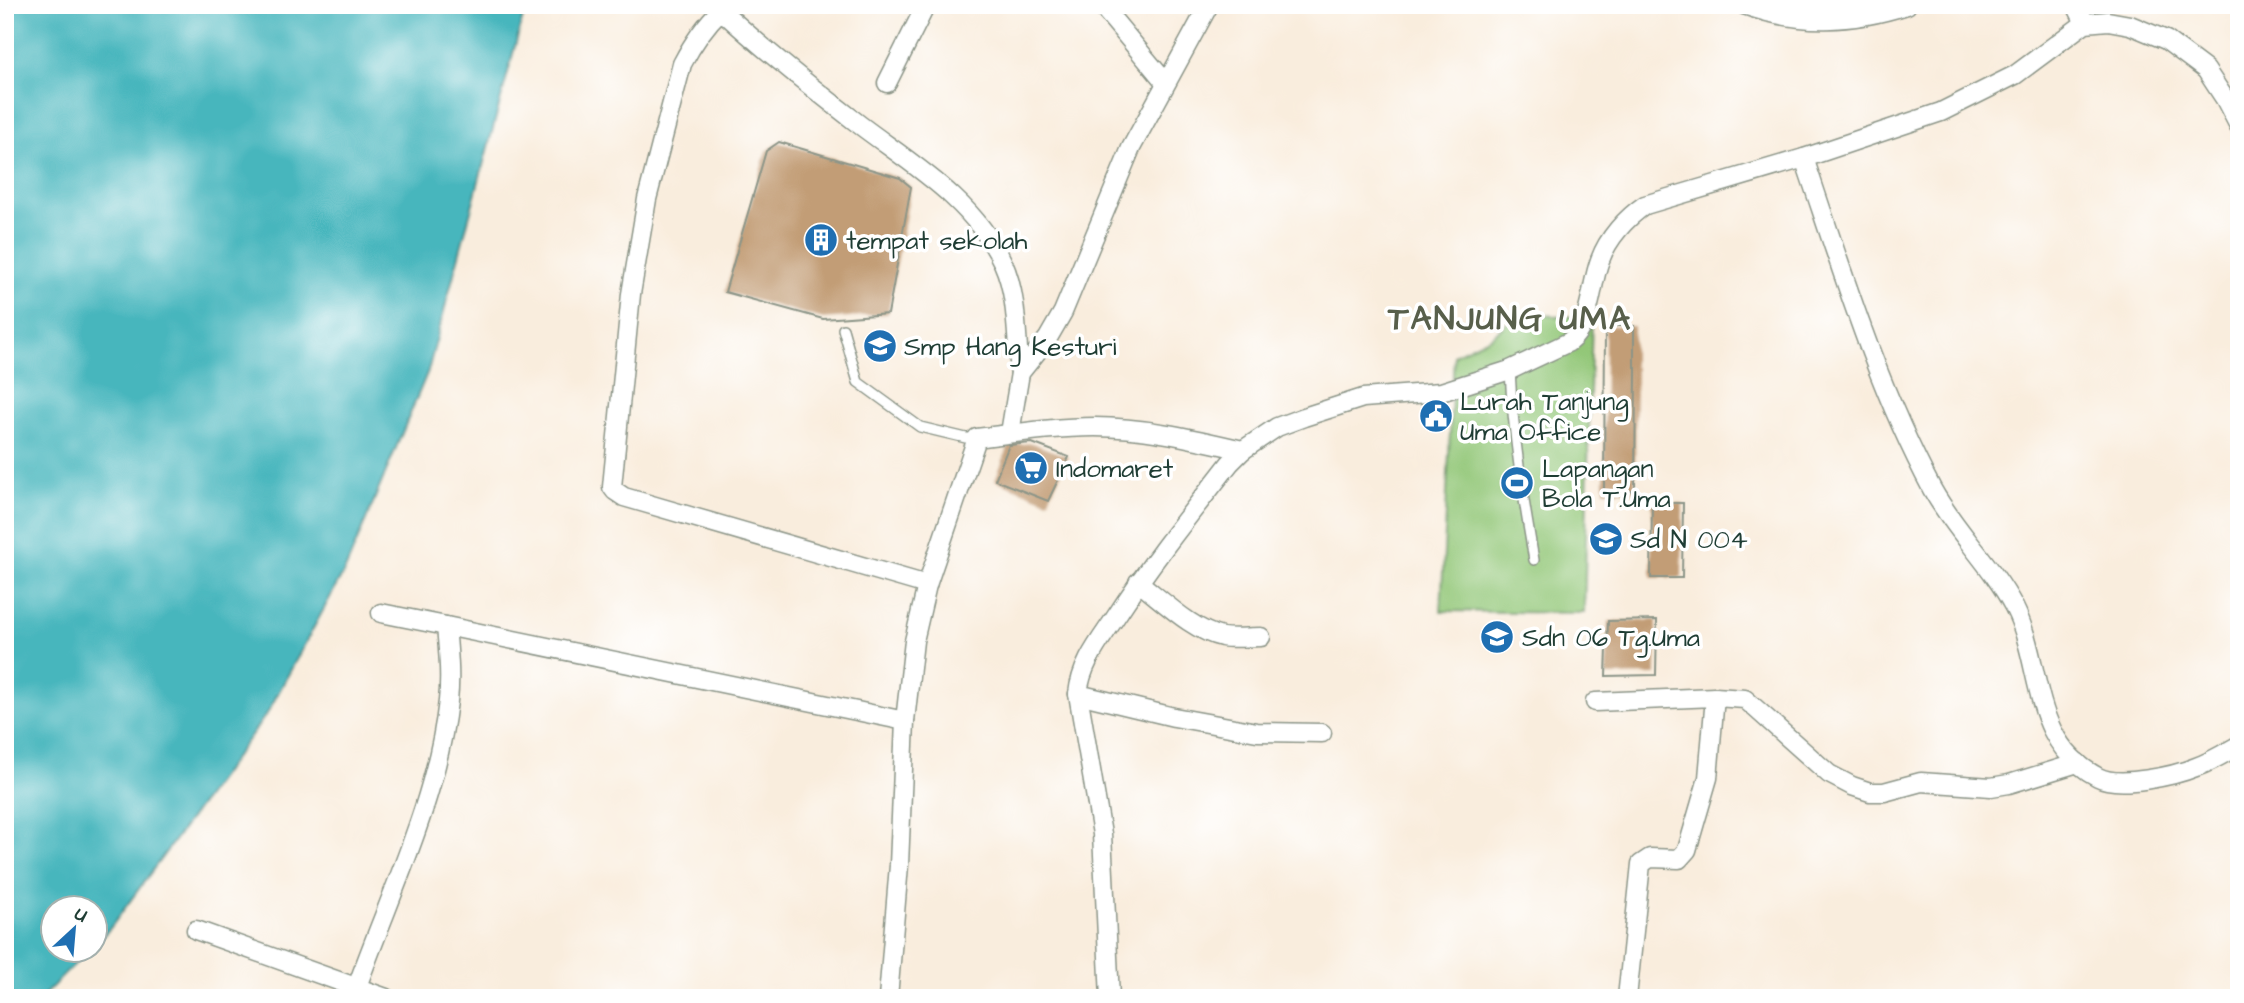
<svg xmlns="http://www.w3.org/2000/svg" width="2244" height="1003" viewBox="0 0 2244 1003" font-family="'Architects Daughter',sans-serif">
  <style>
    .green { fill: #93c778; stroke: #598256; stroke-width: 2 }
    .water { fill: #46b6bd; stroke: #327a78; stroke-width: 2 }
    .building { fill: #c29d76 }
    .lines { fill: none; stroke-linecap: round; stroke-linejoin: round }
    .lane-casing { stroke: #8c9588; stroke-width: 12 }
    .street-casing { stroke: #8c9588; stroke-width: 21 }
    .lane { stroke: #fff; stroke-width: 9 }
    .street { stroke: #fff; stroke-width: 18 }
    .labels { text-anchor: middle; stroke-width: 7; stroke-linejoin: round; paint-order: stroke }
    .poi-label { font-size: 26px; fill: #1f3d34; stroke: #fff; text-anchor: start }
    .district-label { font-size: 33px; font-weight: bold; letter-spacing: 2px; fill: #585f4b; stroke: #fff }
  </style>
  <rect width="100%" height="100%" fill="#fff"/>
  <filter id="ink" filterUnits="userSpaceOnUse"><feTurbulence type="fractalNoise" baseFrequency=".0143" numOctaves="2"/><feDisplacementMap in="SourceGraphic" scale="14" xChannelSelector="R" yChannelSelector="G"/><feConvolveMatrix kernelMatrix="1 2 1 2 8 2 1 2 1" color-interpolation-filters="sRGB"/></filter>
  <filter id="wash" filterUnits="userSpaceOnUse"><feTurbulence type="fractalNoise" baseFrequency=".00686" numOctaves="4" result="noise"/><feDisplacementMap in="SourceGraphic" scale="28" xChannelSelector="R" yChannelSelector="G"/><feGaussianBlur stdDeviation="1.57" result="paint"/><feColorMatrix in="noise" values="0 0 0 0 0 0 0 0 0 0 0 0 0 0 0 0 0 1.4 0 .05"/><feComposite in="paint" operator="in"/></filter>
  <g filter="url(#wash)">
    <rect width="100%" height="100%" fill="#f9eddd"/>
    <!-- green -->
    <polygon class="green" points="1518,314 1592,318 1584,613 1441,611 1454,355 1491,337"/>
    <!-- water -->
    <polygon class="water" points="5,5 526,5 428,371 346,568 268,712 111,927 95,944 94,908 52,908 52,950 88,951 41,998 5,998"/>
    <g id="blocks">
      <!-- building -->
      <g class="building">
        <polygon points="779,142 900,178 911,187 888,314 823,319 725,292 766,151"/>
        <polygon points="1605,326 1634,326 1634,367 1636,367 1635,491 1604,491"/>
        <polygon points="1032,443 1069,457 1048,501 995,480 1009,445"/>
        <polygon points="1652,503 1683,503 1682,578 1651,578"/>
        <polygon points="1657,620 1656,675 1606,676 1608,621"/>
      </g>
    </g>
  </g>
  <g filter="url(#ink)">
    <use href="#blocks" fill-opacity="0" stroke="#8c9588" stroke-width="2"/>
    <g class="lines">
      <!-- lane casing -->
      <g class="lane-casing">
        <g id="lane">
          <polyline points="1834,5 1835,20"/>
          <polyline points="843,329 858,382 920,427 966,438 977,438"/>
          <path d="M 1510,370 C 1513,435 1523,497 1534,560"/>
        </g>
      </g>
      <!-- street casing -->
      <g class="street-casing">
        <g id="street">
          <path d="M 720,5 L 721,10 C 765,51 812,88 860,125 C 913,165 974,201 1003,263 C 1018,296 1016,337 1020,373"/>
          <polyline points="1101,5 1165,82"/>
          <path d="M 1744,5 C 1801,25 1851,23 1907,5"/>
          <polyline points="2076,5 2085,23"/>
          <path d="M 721,10 C 704,26 693,43 682,64 L 647,199 L 631,294 L 612,487 L 615,491 L 624,497 L 927,585"/>
          <polyline points="887,83 926,5"/>
          <path d="M 1804,158 C 1842,270 1876,384 1932,489 C 1955,531 1992,565 2014,607 C 2044,666 2029,741 2098,777 C 2119,788 2174,776 2196,767 C 2211,762 2225,753 2239,745"/>
          <polyline points="1010,433 1020,373 1048,338 1063,312 1131,148 1209,5"/>
          <path d="M 1138,582 C 1161,599 1193,631 1222,637 C 1234,639 1248,637 1261,637"/>
          <polyline points="446,626 905,721"/>
          <polyline points="1078,694 1174,717 1257,732 1322,733"/>
          <polyline points="1715,697 1745,699 1829,774 1852,786 1870,792 1884,792 1921,782 1991,787 2009,784 2078,763"/>
          <polyline points="1595,702 1715,697 1708,778 1687,850 1679,859 1650,858 1641,864 1627,998"/>
          <polyline points="196,930 386,998"/>
          <path d="M 353,998 C 387,900 436,805 448,701 C 451,676 448,650 446,626 L 381,613"/>
          <path d="M 888,998 L 899,865 L 905,721 L 914,641 L 927,585 L 977,438 C 1017,433 1055,427 1095,427 C 1145,427 1194,439 1243,450 L 1277,427 L 1304,417 L 1363,398 L 1441,392 L 1510,370 L 1569,342 C 1592,324 1590,286 1600,260 C 1608,238 1626,218 1645,205 L 1804,158 L 1941,112 L 2015,75 L 2085,23 L 2108,21 L 2130,25 L 2166,40 L 2206,70 L 2225,99 L 2239,126"/>
          <path d="M 1110,998 L 1102,834 L 1078,694 C 1081,664 1099,642 1115,618 C 1150,564 1190,514 1230,463 L 1243,450"/>
        </g>
      </g>
      <!-- lane -->
      <use href="#lane" class="lane"/>
      <!-- street -->
      <use href="#street" class="street"/>
    </g>
  </g>
  <!-- icons -->
  <defs>
    <g id="building-disc" transform="scale(1.75)"><circle r="9.5" fill="#1f6fb2" stroke="#fff"/><path d="M-4-6H4V6H1V3H-1V6H-4ZM-2.5-4.3h1.7v1.8h-1.7ZM.8-4.3h1.7v1.8H.8ZM-2.5-1h1.7V.8h-1.7ZM.8-1h1.7V.8H.8Z" fill="#fff"/></g>
    <g id="school-disc" transform="scale(1.75)"><circle r="9.5" fill="#1f6fb2" stroke="#fff"/><path d="M0-5L7-2L0 1L-7-2ZM-4 1L0 2.5L4 1V4Q0 6-4 4Z" fill="#fff"/></g>
    <g id="civic-disc" transform="scale(1.75)"><circle r="9.5" fill="#1f6fb2" stroke="#fff"/><path d="M-.6-6.5H3V-4.5H.6V-3L4-1V1h2V6H-6V1h2V-1L-.6-3ZM-1.2 2.5V6h2.4V2.5Z" fill="#fff"/></g>
    <g id="supermarket-disc" transform="scale(1.75)"><circle r="9.5" fill="#1f6fb2" stroke="#fff"/><path d="M-6-5.5h2.5l.6 2H6L4.5 2H-2.5L-4.4-4H-6ZM-1.5 3.2a1.3 1.3 0 1 0 .1 0ZM3 3.2a1.3 1.3 0 1 0 .1 0Z" fill="#fff"/></g>
    <g id="stadium-disc" transform="scale(1.75)"><circle r="9.5" fill="#1f6fb2" stroke="#fff"/><path d="M0-5a6.5 5 0 1 0 0 10a6.5 5 0 1 0 0-10ZM-3.5-1.8h7v3.6h-7Z" fill="#fff"/></g>
  </defs>
  <g fill-rule="evenodd">
    <use href="#building-disc" x="821" y="240"/>
    <use href="#school-disc" x="880" y="346"/>
    <use href="#civic-disc" x="1436" y="416"/>
    <use href="#supermarket-disc" x="1031" y="468"/>
    <use href="#stadium-disc" x="1517" y="483"/>
    <use href="#school-disc" x="1606" y="539"/>
    <use href="#school-disc" x="1497" y="637"/>
  </g>
  <g class="labels">
    <!-- poi labels -->
    <g class="poi-label">
      <text x="846" y="249">tempat sekolah</text>
      <text x="904" y="355">Smp Hang Kesturi</text>
      <text x="1460" y="410">Lurah Tanjung<tspan x="1460" dy="30">Uma Office</tspan></text>
      <text x="1056" y="477">Indomaret</text>
      <text x="1542" y="477">Lapangan<tspan x="1542" dy="30">Bola T.Uma</tspan></text>
      <text x="1630" y="548">Sd N 004</text>
      <text x="1522" y="646">Sdn 06 Tg.Uma</text>
    </g>
    <!-- district labels -->
    <g class="district-label">
      <text x="1510" y="329">TANJUNG UMA</text>
    </g>
  </g>
  <!-- margin -->
  <rect width="2244" height="1003" fill="none" stroke="#fff" stroke-width="28"/>
  <!-- north arrow -->
  <g transform="translate(74 929) rotate(26)"><circle r="33" fill="#ffffff" stroke="#a5b1ae" stroke-width="2"/>
  <path d="M0-5L12 26L0 18L-12 26Z" fill="#1f6fb2"/>
  <text y="-10" font-size="19" font-weight="bold" text-anchor="middle" fill="#1f3d34">U</text>
  </g>
</svg>
